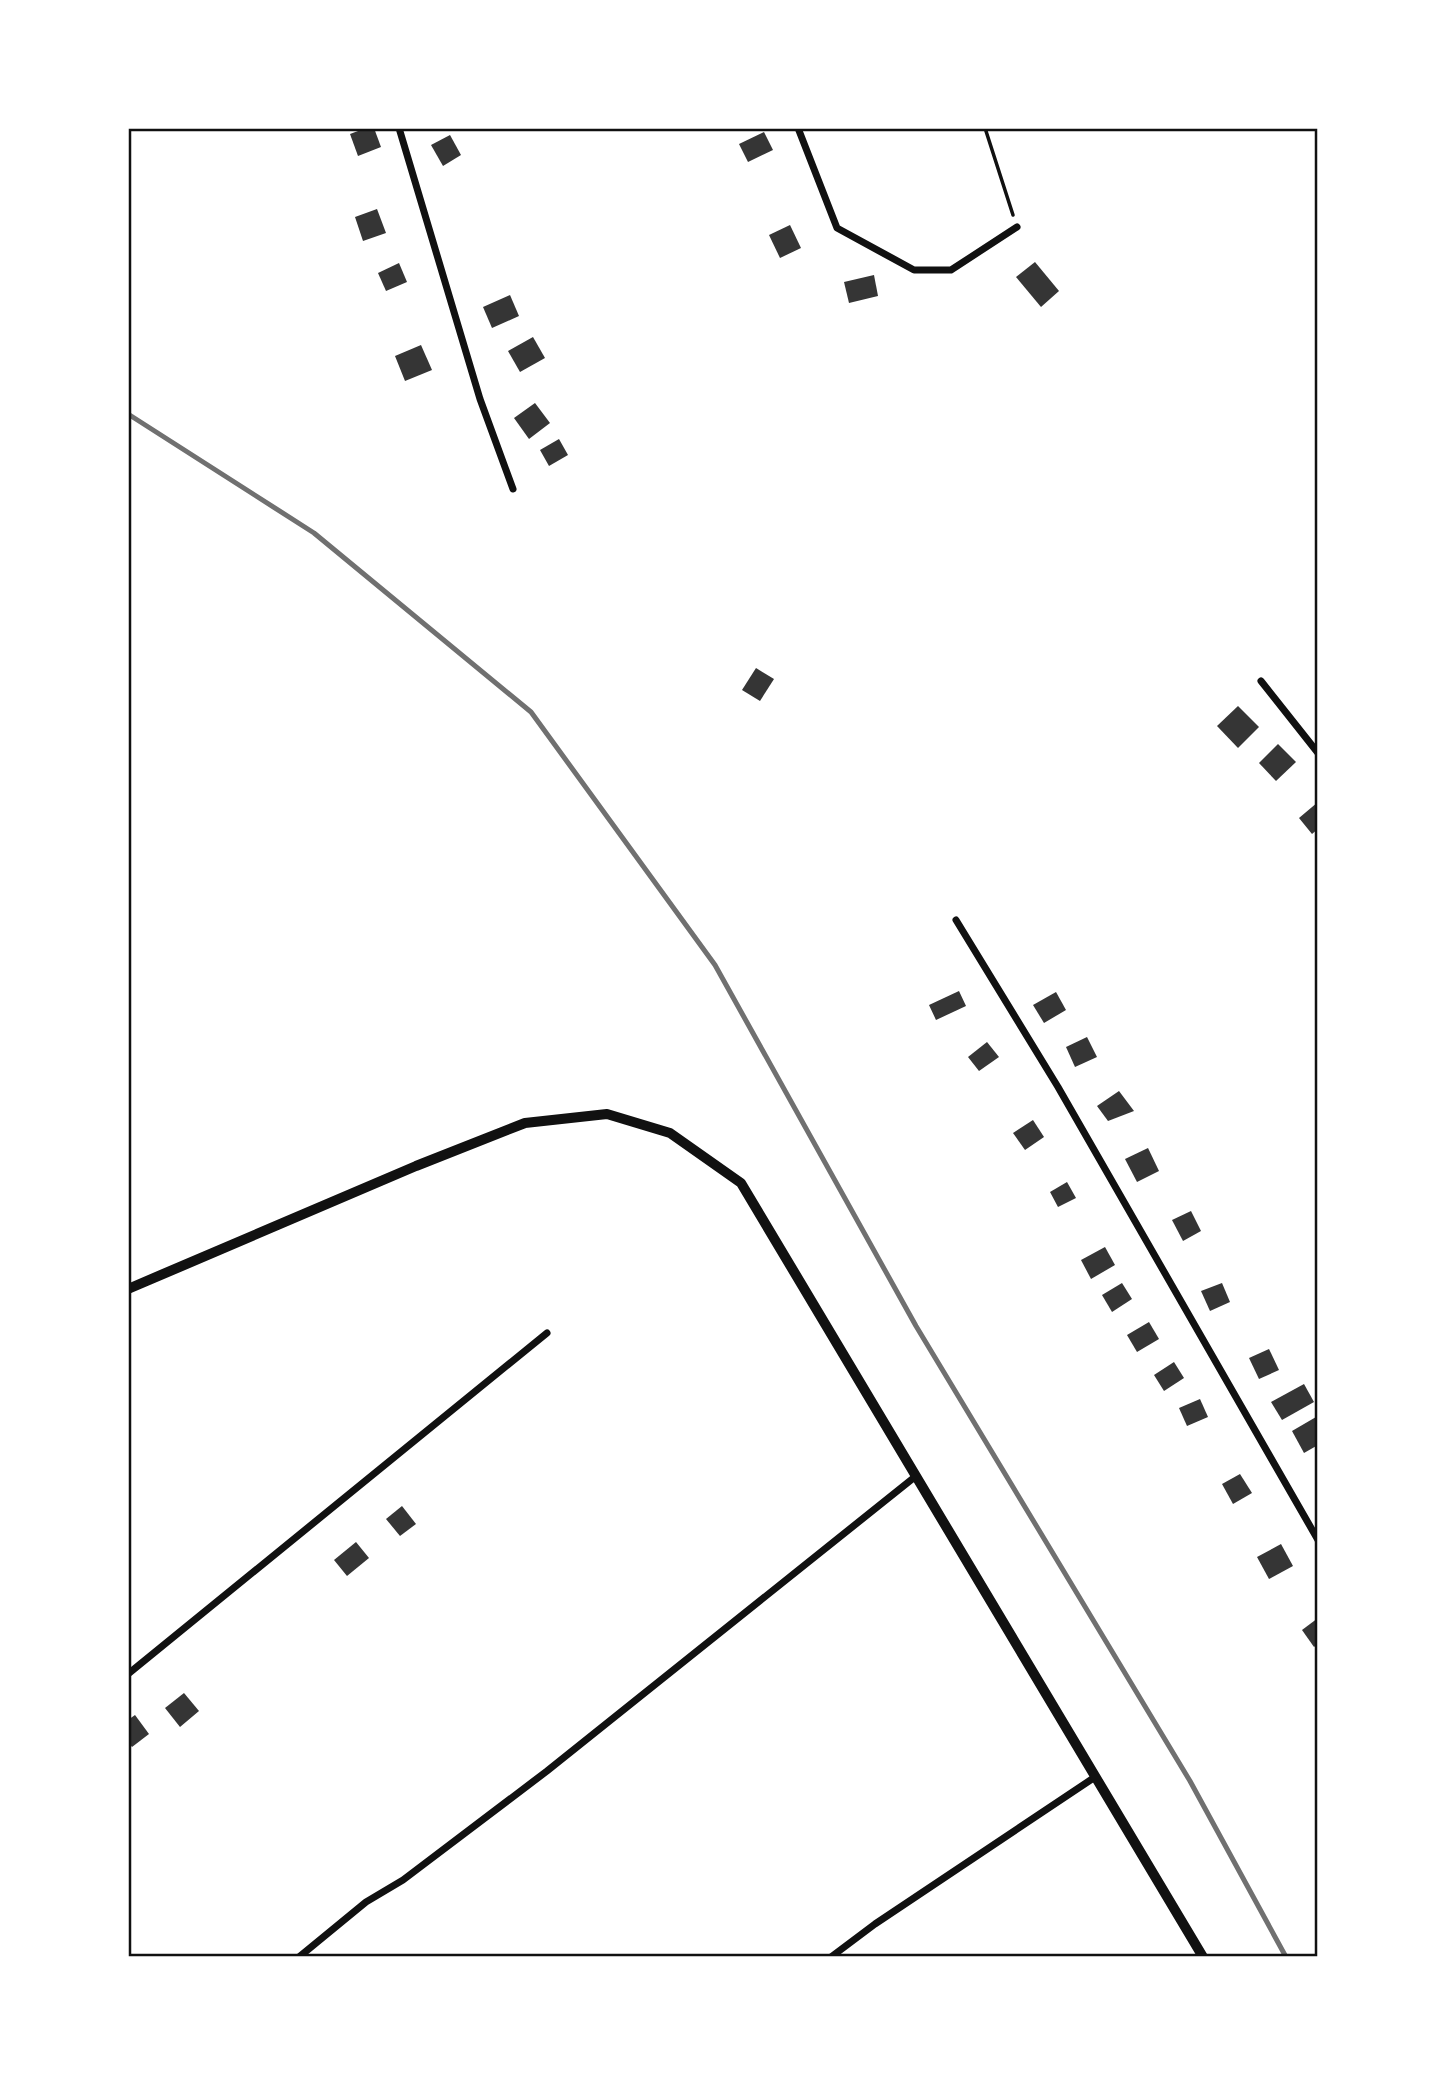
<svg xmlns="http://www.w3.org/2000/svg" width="1446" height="2085" viewBox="0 0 1446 2085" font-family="Bitter,serif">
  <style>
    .building { fill: #353535 }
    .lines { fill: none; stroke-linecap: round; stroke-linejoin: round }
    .path { stroke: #111; stroke-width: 3.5 }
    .minor { stroke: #111; stroke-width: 7 }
    .tertiary { stroke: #111; stroke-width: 10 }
    .rail { stroke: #707070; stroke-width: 5 }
    .neatline { fill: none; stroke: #111; stroke-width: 2.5 }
  </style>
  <rect width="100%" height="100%" fill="#fff"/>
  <!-- building -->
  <g class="building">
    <polygon points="366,128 374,128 381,147 358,156 350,134"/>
    <polygon points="764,132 773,150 748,162 739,144"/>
    <polygon points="450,135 461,155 443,166 431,145"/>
    <polygon points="377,209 386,233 363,241 355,217"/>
    <polygon points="790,225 801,248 780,258 769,235"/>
    <polygon points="1035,262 1059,291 1041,307 1016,277"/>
    <polygon points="399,263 407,282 386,291 378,273"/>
    <polygon points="874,275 878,296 849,303 844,282"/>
    <polygon points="510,295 519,316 492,328 483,307"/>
    <polygon points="533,337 545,358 520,372 508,351"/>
    <polygon points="421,345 432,370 405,381 395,356"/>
    <polygon points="535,403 550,423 529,439 514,418"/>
    <polygon points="559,439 568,455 549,466 540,450"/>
    <polygon points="756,668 774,679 760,701 742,690"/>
    <polygon points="1238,706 1259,727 1238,748 1217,726"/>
    <polygon points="1278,744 1296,762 1276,781 1259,763"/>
    <polygon points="1318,802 1318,829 1312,834 1299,818"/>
    <polygon points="959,991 966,1006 936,1020 929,1005"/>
    <polygon points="1056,992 1066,1010 1044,1023 1033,1005"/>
    <polygon points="1087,1037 1097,1057 1075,1067 1066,1047"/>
    <polygon points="987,1042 999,1057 979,1071 968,1057"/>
    <polygon points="1119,1091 1134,1111 1108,1121 1097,1106"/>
    <polygon points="1033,1120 1044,1137 1025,1150 1013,1133"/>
    <polygon points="1148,1148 1159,1171 1137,1182 1125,1159"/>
    <polygon points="1067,1182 1076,1198 1058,1207 1050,1192"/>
    <polygon points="1191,1211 1201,1231 1183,1241 1172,1220"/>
    <polygon points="1105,1247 1115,1265 1091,1279 1081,1260"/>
    <polygon points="1122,1283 1132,1299 1112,1312 1102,1295"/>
    <polygon points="1222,1283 1230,1302 1210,1311 1201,1291"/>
    <polygon points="1149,1322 1159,1339 1137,1352 1127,1335"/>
    <polygon points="1269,1349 1279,1370 1259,1379 1249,1358"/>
    <polygon points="1174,1362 1184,1378 1164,1391 1154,1375"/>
    <polygon points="1304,1384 1314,1402 1282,1420 1271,1402"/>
    <polygon points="1200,1399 1208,1417 1187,1426 1179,1408"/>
    <polygon points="1316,1417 1318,1420 1318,1445 1304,1453 1292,1431"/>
    <polygon points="1240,1474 1252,1493 1233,1504 1222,1484"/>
    <polygon points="402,1506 416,1524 400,1536 386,1519"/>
    <polygon points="356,1542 369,1558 347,1576 334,1560"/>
    <polygon points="1281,1544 1293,1566 1269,1579 1257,1557"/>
    <polygon points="1318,1618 1318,1644 1314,1647 1302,1630"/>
    <polygon points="184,1693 199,1711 180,1727 165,1708"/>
    <polygon points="135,1715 149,1734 132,1747 128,1742 128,1720"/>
  </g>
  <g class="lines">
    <!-- path -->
    <polyline class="path" points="985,128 1013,215"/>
    <!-- minor -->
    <g class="minor">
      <polyline points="399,128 480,399 513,489"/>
      <polyline points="798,128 837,228 914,270 951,270 1017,227"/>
      <polyline points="1261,681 1318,753"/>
      <polyline points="956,920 1058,1087 1318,1540"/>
      <polyline points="128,1674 547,1333"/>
      <polyline points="299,1957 366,1902 403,1880 547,1771 916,1476"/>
      <polyline points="831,1957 875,1924 1095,1777"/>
    </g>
    <!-- tertiary -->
    <polyline class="tertiary" points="128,1289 416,1166 525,1123 607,1114 670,1133 741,1183 1203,1957"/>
    <!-- rail -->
    <polyline class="rail" points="128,414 314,533 531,712 715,965 916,1326 1190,1781 1286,1957"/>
  </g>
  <!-- border -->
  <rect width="1446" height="2085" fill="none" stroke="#ffffff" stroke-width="259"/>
  <rect x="130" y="130" width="1186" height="1825" class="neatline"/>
</svg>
